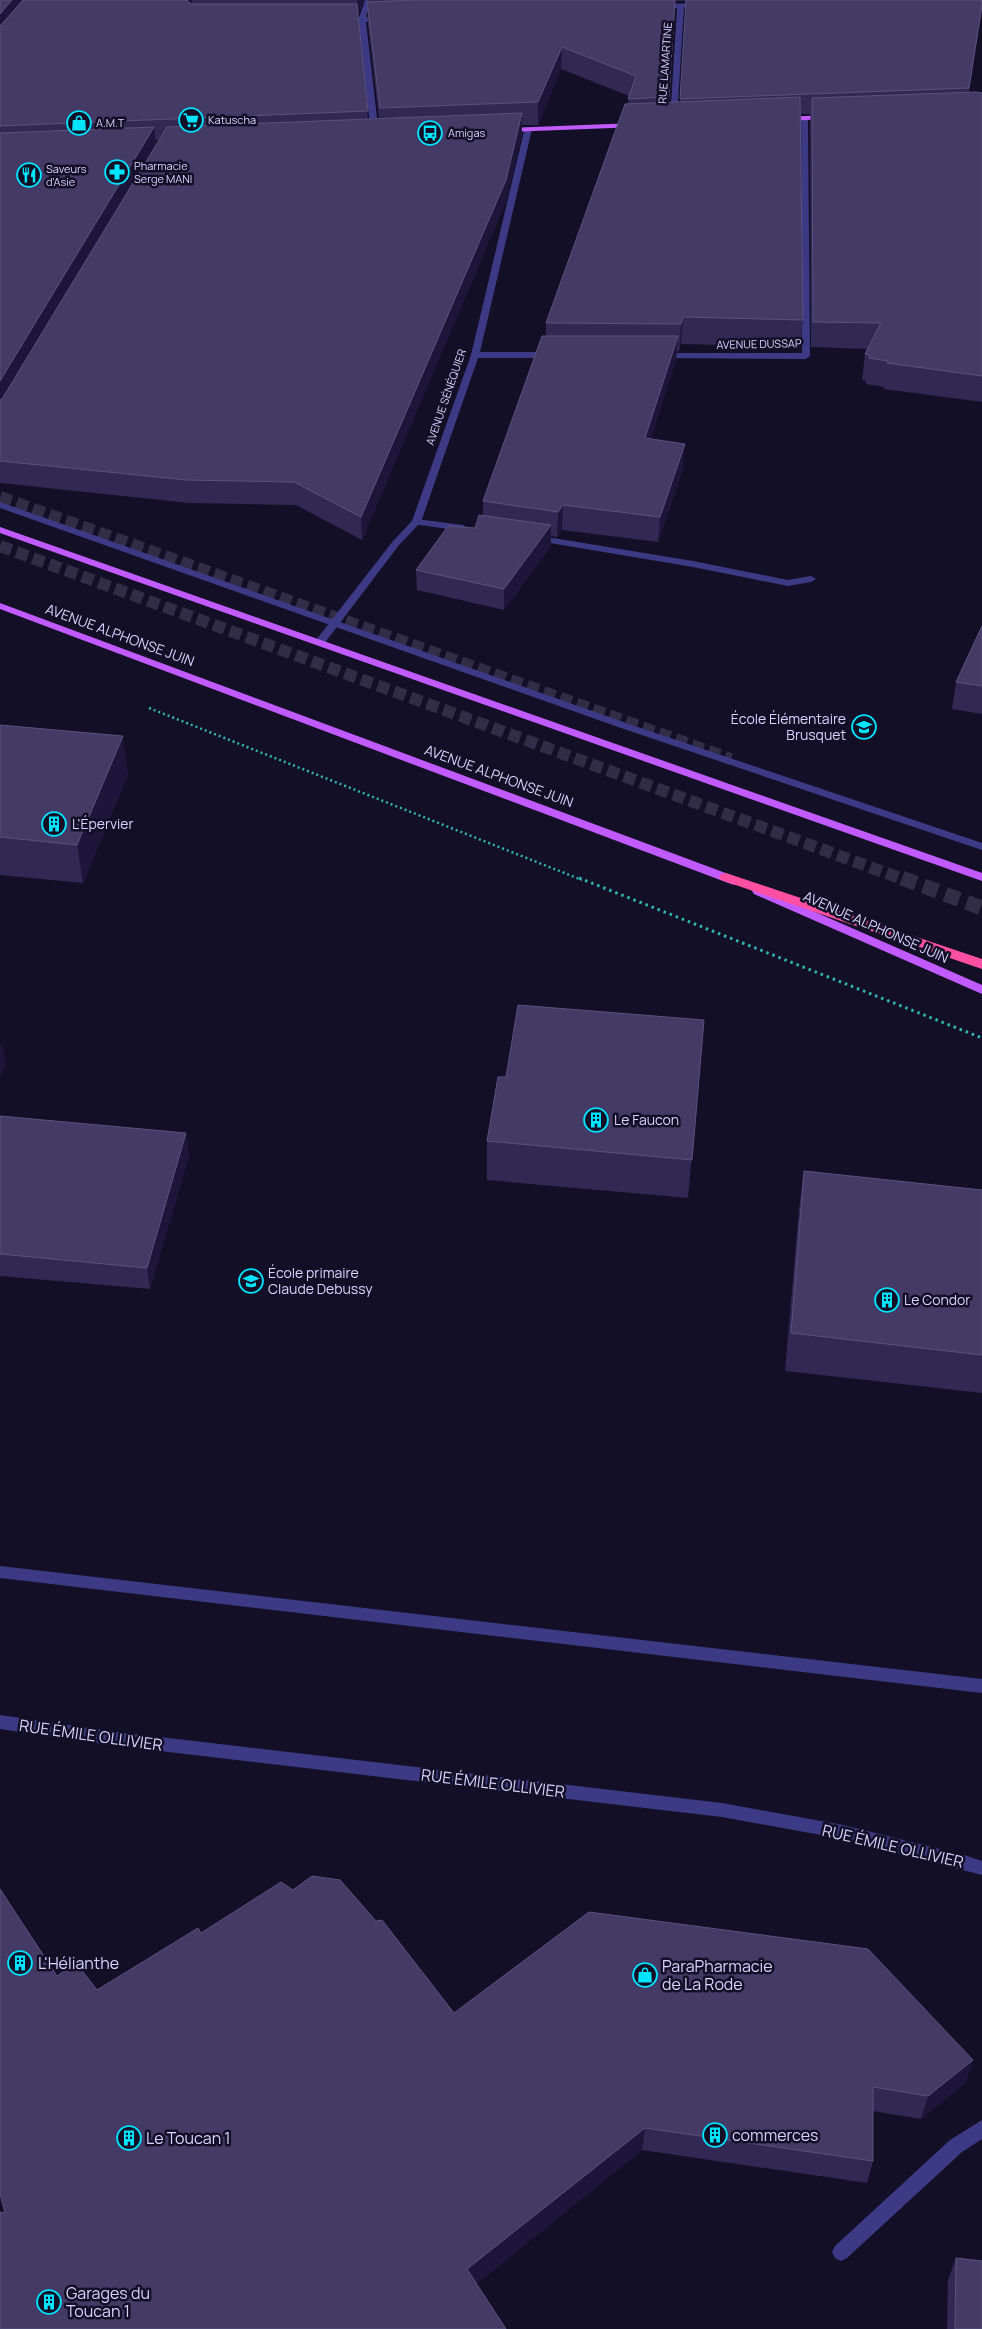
<svg xmlns="http://www.w3.org/2000/svg" width="982" height="2329" viewBox="0 0 982 2329" font-family="Manrope,sans-serif">
  <style>
    .lines { fill: none; stroke-linecap: round; stroke-linejoin: round }
    .highway-tunnel-far1 { stroke: #312d47; stroke-width: 12; stroke-dasharray: 12 5.5; stroke-linecap: butt }
    .highway-tunnel { stroke: #312d47; stroke-width: 15; stroke-dasharray: 15 8; stroke-linecap: butt }
    .path-far1 { stroke: #2fb8b0; stroke-width: 2.5; stroke-dasharray: 2 3; stroke-linecap: butt }
    .path { stroke: #2fb8b0; stroke-width: 3; stroke-dasharray: 2.5 4; stroke-linecap: butt }
    .lane { fill: #3d3a85; fill-rule: evenodd }
    .street { fill: #3d3a85; fill-rule: evenodd }
    .primary { fill: #c25bff; fill-rule: evenodd }
    .highway { fill: #ff4fa3; fill-rule: evenodd }
    .wall { fill: #312854; fill-rule: evenodd }
    .shaded-wall { fill: #1d163a }
    .building { fill: #433a66; stroke: #5a527e }
    .labels { text-anchor: middle; stroke-width: 5; stroke-linejoin: round; paint-order: stroke }
    .far-street-label { font-size: 11px; fill: #d9d4ff; stroke: #130f26 }
    .far-poi-label { font-size: 11px; fill: #d9d4ff; stroke: #130f26; text-anchor: start }
    .street-label { font-size: 14px; fill: #d9d4ff; stroke: #130f26 }
    .poi-label { font-size: 14px; fill: #d9d4ff; stroke: #130f26; text-anchor: start }
    .near-street-label { font-size: 16px; fill: #d9d4ff; stroke: #130f26 }
    .near-poi-label { font-size: 16px; fill: #d9d4ff; stroke: #130f26; text-anchor: start }
  </style>
  <rect width="100%" height="100%" fill="#130f26"/>
  <g class="lines">
    <!-- highway-tunnel-far1 -->
    <g class="highway-tunnel-far1">
      <polyline points="0,497 731,759"/>
      <polyline points="0,546 905,880"/>
    </g>
    <!-- highway-tunnel -->
    <polyline class="highway-tunnel" points="902,878 982,908"/>
    <!-- path-far1 -->
    <polyline class="path-far1" points="149,708 582,880"/>
    <!-- path -->
    <polyline class="path" points="579,878 982,1038"/>
    <!-- lane -->
    <g class="lane">
      <polygon points="0,502 629,724 982,843 982,850 621,728 0,508"/>
      <polygon points="416,519 463,525 468,528 463,531 413,524 411,522"/>
      <polygon points="535,535 693,561 788,580 811,576 816,579 811,582 788,586 693,567 532,540 532,536"/>
      <polygon points="0,1566 982,1679 982,1693 0,1578"/>
      <polygon points="982,2120 982,2139 962,2152 847,2258 841,2261 835,2258 832,2252 835,2246 950,2140"/>
    </g>
    <!-- street -->
    <g class="street">
      <polygon points="365,0 371,0 366,17 385,17 388,19 385,21 366,22 379,135 375,137 371,135 359,22 343,22 340,20 343,18 359,18"/>
      <polygon points="703,3 706,5 705,6 684,7 677,118 670,120 677,8 660,8 657,6 660,4"/>
      <polygon points="801,116 808,118 810,356 806,359 657,358 656,356 660,353 802,353"/>
      <polygon points="525,127 532,129 480,352 552,352 556,355 552,358 478,358 421,522 399,545 324,644 316,644 316,640 393,541 412,521 471,355"/>
      <polygon points="0,1715 117,1732 722,1803 843,1825 964,1855 982,1861 982,1875 843,1839 722,1817 117,1746 0,1729"/>
    </g>
    <!-- primary -->
    <g class="primary">
      <polygon points="827,115 831,117 830,119 785,121 781,119 785,117"/>
      <polygon points="635,123 639,125 638,127 505,132 501,130 505,128"/>
      <polygon points="0,527 982,873 982,881 0,533"/>
      <polygon points="0,603 739,878 741,881 735,885 731,884 0,609"/>
      <polygon points="758,887 982,985 982,994 754,894 752,891"/>
    </g>
    <!-- highway -->
    <polygon class="highway" points="726,873 982,959 982,969 721,880 719,877 721,874"/>
  </g>
  <!-- wall -->
  <g class="wall">
    <path d="M 0,0 L 364,0 L 358,16 L 368,119 L 379,118 L 368,24 L 367,2 L 368,2 L 368,0 L 982,0 L 982,7 L 969,92 L 982,93 L 982,402 L 884,389 L 884,387 L 866,384 L 866,381 L 862,380 L 865,354 L 868,349 L 811,347 L 810,122 L 811,114 L 801,114 L 803,320 L 800,347 L 681,344 L 679,351 L 677,351 L 676,360 L 651,438 L 683,469 L 658,542 L 562,530 L 557,537 L 551,536 L 551,546 L 504,610 L 417,590 L 416,570 L 475,528 L 483,515 L 483,501 L 546,336 L 546,323 L 628,104 L 629,96 L 561,69 L 538,125 L 522,125 L 522,133 L 506,201 L 362,540 L 296,505 L 189,503 L 0,483 ZM 675,1 L 686,1 L 680,102 L 669,102 ZM 156,140 L 159,140 L 156,145 Z"/>
    <polygon points="982,626 982,714 952,709 956,682"/>
    <polygon points="0,725 128,774 83,883 0,875"/>
    <polygon points="704,1020 688,1198 487,1180 487,1141 506,1077"/>
    <polygon points="0,1116 186,1133 189,1155 150,1289 0,1276"/>
    <polygon points="804,1171 982,1190 982,1393 785,1371 799,1209"/>
    <polygon points="201,1933 454,2013 973,2060 965,2083 921,2119 873,2111 873,2161 867,2183 642,2150 476,2284 5,2213 57,1976 97,1990"/>
    <polygon points="956,2258 982,2329 947,2329 948,2280"/>
  </g>
  <!-- shaded-wall -->
  <g class="shaded-wall">
    <polygon points="12,0 31,0 0,37 0,14"/>
    <polygon points="188,0 192,0 193,16 187,1"/>
    <polygon points="357,0 364,0 358,16"/>
    <polygon points="562,47 561,69 538,125 538,102"/>
    <polygon points="522,113 522,133 506,201 362,540 361,517"/>
    <polygon points="154,127 156,148 0,409 0,381"/>
    <polygon points="683,317 681,344 679,351 681,324"/>
    <polygon points="678,336 676,360 644,462 645,438"/>
    <polygon points="685,444 683,469 658,542 660,517"/>
    <polygon points="563,505 562,530 557,537 558,512"/>
    <polygon points="551,525 551,546 504,610 504,589"/>
    <polygon points="123,736 128,774 83,883 77,845"/>
    <polygon points="2,1042 6,1064 0,1079 0,1046"/>
    <polygon points="186,1133 189,1155 150,1289 147,1268"/>
    <polygon points="973,2060 965,2083 921,2119 928,2096"/>
    <polygon points="645,2128 642,2150 468,2291 467,2269"/>
  </g>
  <!-- building -->
  <g class="building">
    <polygon points="0,0 12,0 0,14"/>
    <polygon points="23,0 188,0 187,1 191,4 357,4 368,111 0,126 0,26"/>
    <polygon points="412,0 675,0 669,97 628,99 636,76 562,47 538,102 380,108 367,2"/>
    <polygon points="686,0 982,0 982,5 969,88 680,99"/>
    <polygon points="976,92 982,93 982,376 887,363 888,361 869,358 870,355 865,354 881,323 813,322 812,98"/>
    <polygon points="800,97 803,320 683,317 681,324 546,323 625,104"/>
    <polygon points="522,113 506,180 361,517 294,482 186,480 0,461 0,421 2,418 0,418 0,400 2,399 167,127"/>
    <polygon points="154,127 0,381 0,133"/>
    <polygon points="542,336 678,336 645,438 685,444 660,517 563,505 558,512 483,501"/>
    <polygon points="479,515 551,525 504,589 416,570 448,526 475,528"/>
    <polygon points="982,626 982,686 956,682"/>
    <polygon points="0,725 123,736 77,845 0,837"/>
    <polygon points="518,1005 704,1020 692,1160 487,1141 498,1077 506,1077"/>
    <polygon points="0,1116 186,1133 147,1268 0,1254"/>
    <polygon points="804,1171 982,1190 982,1355 791,1333"/>
    <polygon points="312,1876 340,1880 376,1921 382,1920 454,2013 589,1912 868,1949 973,2060 928,2096 873,2087 873,2161 645,2128 467,2269 506,2329 0,2329 0,2212 5,2213 0,2194 0,1889 57,1976 76,1963 97,1990 198,1928 201,1933 281,1882 293,1890"/>
    <polygon points="956,2258 982,2261 982,2329 955,2329"/>
  </g>
  <!-- icons -->
  <defs>
    <g id="supermarket-ring" transform="scale(1.25)"><circle r="9.5" fill="#130f26" stroke="#00e5ff" stroke-width="1.5"/><path d="M-6-5.5h2.5l.6 2H6L4.5 2H-2.5L-4.4-4H-6ZM-1.5 3.2a1.3 1.3 0 1 0 .1 0ZM3 3.2a1.3 1.3 0 1 0 .1 0Z" fill="#00e5ff"/></g>
    <g id="shop-ring" transform="scale(1.25)"><circle r="9.5" fill="#130f26" stroke="#00e5ff" stroke-width="1.5"/><path d="M-5-2.5h2.3a2.7 3.5 0 0 1 5.4 0H5L5.5 6h-11ZM-1.5-2.5h3a1.5 2.3 0 0 0-3 0Z" fill="#00e5ff"/></g>
    <g id="bus-ring" transform="scale(1.25)"><circle r="9.5" fill="#130f26" stroke="#00e5ff" stroke-width="1.5"/><path d="M-5-6H5V4H4V6H2V4H-2V6H-4V4H-5ZM-3.5-4V0h7V-4ZM-3.5 1.2v1.5H-2V1.2ZM2 1.2v1.5H3.5V1.2Z" fill="#00e5ff"/></g>
    <g id="pharmacy-ring" transform="scale(1.25)"><circle r="9.5" fill="#130f26" stroke="#00e5ff" stroke-width="1.5"/><path d="M-2-6h4v4h4v4h-4v4h-4v-4h-4v-4h4Z" fill="#00e5ff"/></g>
    <g id="restaurant-ring" transform="scale(1.25)"><circle r="9.5" fill="#130f26" stroke="#00e5ff" stroke-width="1.5"/><path d="M-5-6h1v4h1v-4h1v4h1v-4h1v5L-1.5 .5V6h-2V.5L-5-1ZM5-6V6H3V1.5H1.5Q1.5-4 5-6Z" fill="#00e5ff"/></g>
    <g id="school-ring" transform="scale(1.25)"><circle r="9.5" fill="#130f26" stroke="#00e5ff" stroke-width="1.5"/><path d="M0-5L7-2L0 1L-7-2ZM-4 1L0 2.5L4 1V4Q0 6-4 4Z" fill="#00e5ff"/></g>
    <g id="building-ring" transform="scale(1.25)"><circle r="9.5" fill="#130f26" stroke="#00e5ff" stroke-width="1.5"/><path d="M-4-6H4V6H1V3H-1V6H-4ZM-2.5-4.3h1.7v1.8h-1.7ZM.8-4.3h1.7v1.8H.8ZM-2.5-1h1.7V.8h-1.7ZM.8-1h1.7V.8H.8Z" fill="#00e5ff"/></g>
  </defs>
  <g fill-rule="evenodd">
    <use href="#supermarket-ring" x="191" y="120"/>
    <use href="#shop-ring" x="79" y="123"/>
    <use href="#bus-ring" x="430" y="133"/>
    <use href="#pharmacy-ring" x="117" y="172"/>
    <use href="#restaurant-ring" x="29" y="175"/>
    <use href="#school-ring" x="864" y="727"/>
    <use href="#building-ring" x="54" y="824"/>
    <use href="#building-ring" x="596" y="1120"/>
    <use href="#school-ring" x="251" y="1281"/>
    <use href="#building-ring" x="887" y="1300"/>
    <use href="#building-ring" x="20" y="1963"/>
    <use href="#shop-ring" x="645" y="1975"/>
    <use href="#building-ring" x="715" y="2135"/>
    <use href="#building-ring" x="129" y="2138"/>
    <use href="#building-ring" x="49" y="2302"/>
  </g>
  <g class="labels">
    <!-- far-street labels -->
    <g class="far-street-label">
      <text transform="translate(665 63) rotate(-86)" y="4">RUE LAMARTINE</text>
      <text transform="translate(759 344) rotate(-1)" y="4">AVENUE DUSSAP</text>
      <text transform="translate(446 397) rotate(-71)" y="4">AVENUE SÉNÉQUIER</text>
    </g>
    <!-- far-poi labels -->
    <g class="far-poi-label">
      <text x="208" y="124">Katuscha</text>
      <text x="96" y="127">A.M.T</text>
      <text x="448" y="137">Amigas</text>
      <text x="134" y="170">Pharmacie<tspan x="134" dy="13">Serge MANI</tspan></text>
      <text x="46" y="173">Saveurs<tspan x="46" dy="13">d'Asie</tspan></text>
    </g>
    <!-- street labels -->
    <g class="street-label">
      <text transform="translate(120 635) rotate(20)" y="5">AVENUE ALPHONSE JUIN</text>
      <text transform="translate(499 776) rotate(20)" y="5">AVENUE ALPHONSE JUIN</text>
      <text transform="translate(876 927) rotate(24)" y="5">AVENUE ALPHONSE JUIN</text>
    </g>
    <!-- poi labels -->
    <g class="poi-label">
      <text x="846" y="724" text-anchor="end">École Élémentaire<tspan x="846" dy="16">Brusquet</tspan></text>
      <text x="72" y="829">L'Épervier</text>
      <text x="614" y="1125">Le Faucon</text>
      <text x="268" y="1278">École primaire<tspan x="268" dy="16">Claude Debussy</tspan></text>
      <text x="904" y="1305">Le Condor</text>
    </g>
    <!-- near-street labels -->
    <g class="near-street-label">
      <text transform="translate(91 1735) rotate(8)" y="6">RUE ÉMILE OLLIVIER</text>
      <text transform="translate(493 1783) rotate(7)" y="6">RUE ÉMILE OLLIVIER</text>
      <text transform="translate(893 1846) rotate(13)" y="6">RUE ÉMILE OLLIVIER</text>
    </g>
    <!-- near-poi labels -->
    <g class="near-poi-label">
      <text x="38" y="1969">L'Hélianthe</text>
      <text x="662" y="1972">ParaPharmacie<tspan x="662" dy="18">de La Rode</tspan></text>
      <text x="732" y="2141">commerces</text>
      <text x="146" y="2144">Le Toucan 1</text>
      <text x="66" y="2299">Garages du<tspan x="66" dy="18">Toucan 1</tspan></text>
    </g>
  </g>
</svg>
